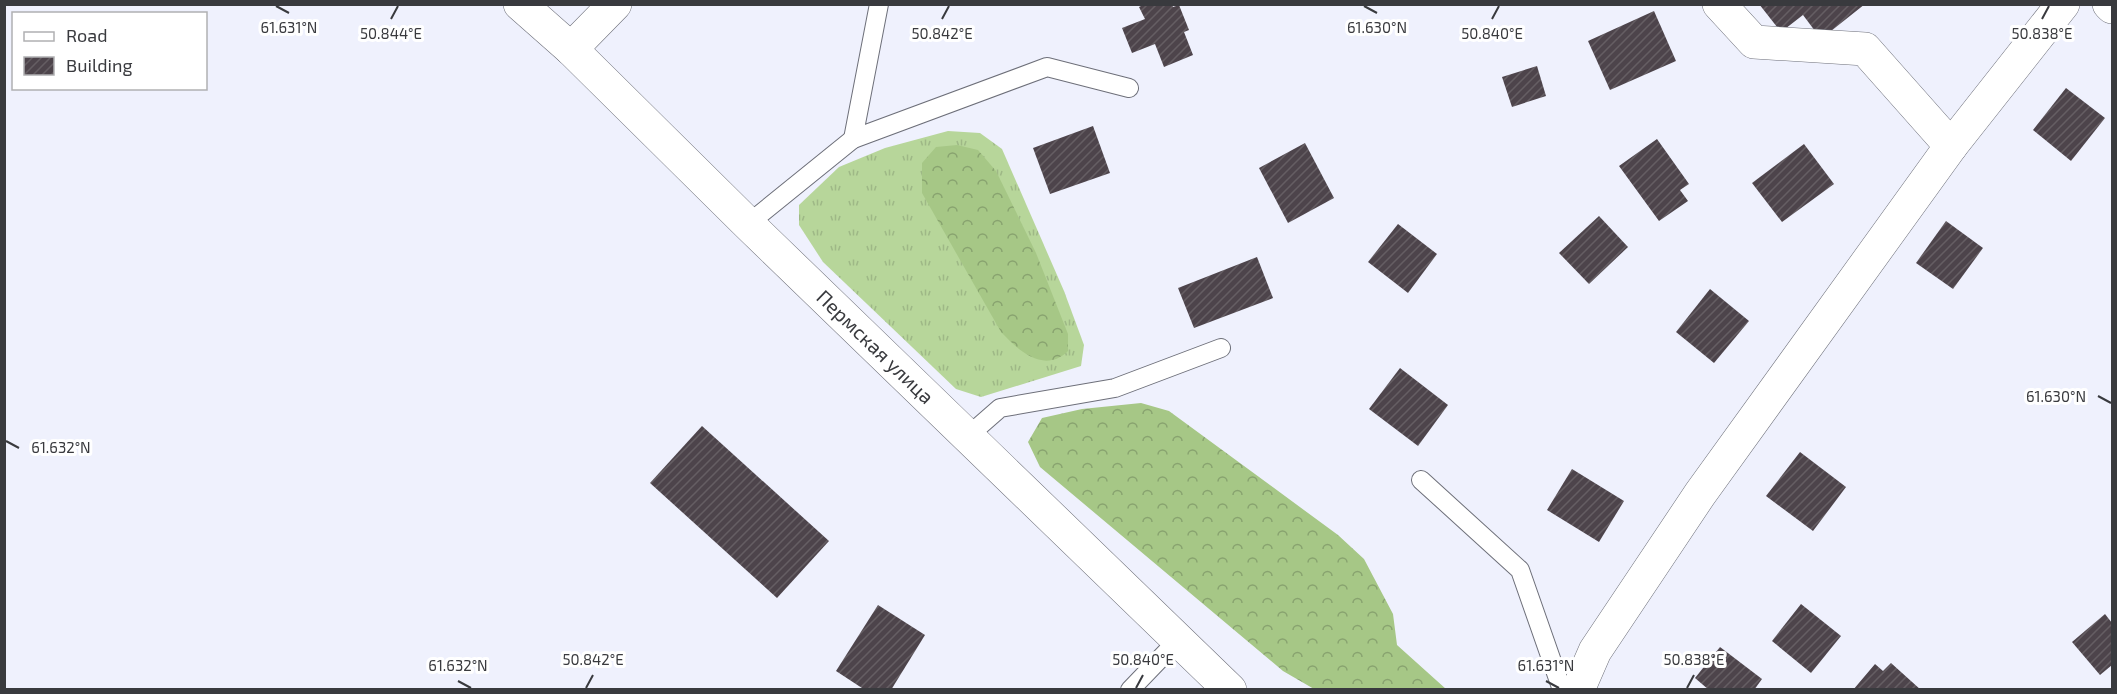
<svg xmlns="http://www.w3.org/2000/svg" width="2117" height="694" viewBox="0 0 2117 694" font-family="'Exo 2',sans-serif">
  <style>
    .grass { fill: url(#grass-tufts) }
    .forest { fill: url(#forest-crowns) }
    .building { fill: url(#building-hatch) }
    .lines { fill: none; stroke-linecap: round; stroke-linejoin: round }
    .service-casing { stroke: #6d6f79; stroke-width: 20 }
    .minor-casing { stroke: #6d6f79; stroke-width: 34 }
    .primary-casing { stroke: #6d6f79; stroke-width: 34 }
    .service { stroke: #fff; stroke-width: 18 }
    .minor { stroke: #fff; stroke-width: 33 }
    .primary { stroke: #fff; stroke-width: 33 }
    .ticks { fill: none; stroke: #393a3e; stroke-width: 2 }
    .labels { text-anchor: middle; stroke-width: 6; stroke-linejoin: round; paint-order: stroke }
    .street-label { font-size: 20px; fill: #393a3e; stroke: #fff }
    .ticks-label { font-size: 15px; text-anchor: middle; fill: #393a3e; stroke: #fff; stroke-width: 6; stroke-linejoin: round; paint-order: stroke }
  </style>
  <defs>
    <pattern id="grass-tufts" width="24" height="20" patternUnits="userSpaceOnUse" patternTransform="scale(1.5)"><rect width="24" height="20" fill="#b7d69a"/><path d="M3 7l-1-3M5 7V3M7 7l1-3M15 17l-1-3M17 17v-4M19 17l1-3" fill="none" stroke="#9eb886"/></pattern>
    <pattern id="forest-crowns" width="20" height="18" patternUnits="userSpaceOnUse" patternTransform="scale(1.5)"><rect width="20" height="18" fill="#a6c786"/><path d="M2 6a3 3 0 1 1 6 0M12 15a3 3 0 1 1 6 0" fill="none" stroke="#88a36f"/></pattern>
    <pattern id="building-hatch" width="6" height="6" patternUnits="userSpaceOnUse" patternTransform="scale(1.5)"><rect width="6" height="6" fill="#4d444b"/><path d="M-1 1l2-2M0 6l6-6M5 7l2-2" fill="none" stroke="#655e63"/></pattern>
  </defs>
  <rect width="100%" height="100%" fill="#eff1fd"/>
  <!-- grass -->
  <polygon class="grass" points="948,131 980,133 1002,149 1064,291 1084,345 1081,366 981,397 956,389 823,262 799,225 799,205 839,167 885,148"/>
  <!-- forest -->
  <g class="forest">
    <path d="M 957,145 L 978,150 L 996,171 L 1036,253 L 1068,334 L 1068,351 C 1044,374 1019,351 1001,332 L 922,193 L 922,163 L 936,147 Z"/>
    <polygon points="1141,403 1169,411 1338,535 1364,559 1393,614 1397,645 1446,689 1314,689 1283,671 1040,467 1028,442 1042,418 1082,409"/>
  </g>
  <!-- building -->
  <g class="building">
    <polygon points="1145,4 1172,4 1173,7 1179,5 1189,30 1184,32 1193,55 1164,67 1155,44 1132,53 1122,28 1145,19 1139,7"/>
    <polygon points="1759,4 1865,4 1821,39 1803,15 1781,32"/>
    <polygon points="1654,11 1676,61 1610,90 1588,41"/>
    <polygon points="1537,66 1546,96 1512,107 1502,77"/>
    <polygon points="2066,88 2105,118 2071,161 2033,130"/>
    <polygon points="1093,126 1110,173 1050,194 1033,148"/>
    <polygon points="1657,139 1689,184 1680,190 1688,201 1659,221 1619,166"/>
    <polygon points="1305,143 1334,198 1288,223 1259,168"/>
    <polygon points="1804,144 1834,184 1782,222 1752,183"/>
    <polygon points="1599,216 1628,247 1589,284 1559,253"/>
    <polygon points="1946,221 1983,248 1953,289 1916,263"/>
    <polygon points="1398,224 1437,254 1408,293 1368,262"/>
    <polygon points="1257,257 1273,298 1194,328 1178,288"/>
    <polygon points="1710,289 1749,321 1714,363 1676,332"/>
    <polygon points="1400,368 1448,405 1418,446 1369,409"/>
    <polygon points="702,426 829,541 777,598 650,483"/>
    <polygon points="1800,452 1846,487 1813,531 1766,496"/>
    <polygon points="1572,469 1624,501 1599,542 1547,510"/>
    <polygon points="1801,604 1841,636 1811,673 1772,641"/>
    <polygon points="878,605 925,635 891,690 865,690 836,671"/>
    <polygon points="2105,614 2112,623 2112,665 2100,675 2072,642"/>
    <polygon points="1720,647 1762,679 1754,690 1709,690 1695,678"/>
    <polygon points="1891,663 1921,690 1853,690 1875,664 1883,671"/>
  </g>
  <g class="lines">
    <!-- service casing -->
    <g class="service-casing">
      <g id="service">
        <polyline points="879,4 853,139 1047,67 1129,88"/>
        <polyline points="748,224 853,139"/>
        <polyline points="968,436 1000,408 1115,388 1221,348"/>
        <polyline points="1421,480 1520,570 1562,690"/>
        <polyline points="1130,690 1179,639"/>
      </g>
    </g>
    <!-- minor casing -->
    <g class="minor-casing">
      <g id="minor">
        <polyline points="1719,4 1754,42 1865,49 1951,146"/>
        <polyline points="2109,4 2112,7"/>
        <polyline points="571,49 615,4"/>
        <polyline points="1578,690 1595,651 1700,494 1951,146 2063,4"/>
      </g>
    </g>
    <!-- primary casing -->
    <g class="primary-casing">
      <polyline id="primary" points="520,4 571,49 748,224 1230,690"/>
    </g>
    <!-- service -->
    <use href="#service" class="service"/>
    <!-- minor -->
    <use href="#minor" class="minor"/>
    <!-- primary -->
    <use href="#primary" class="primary"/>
  </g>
  <!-- ticks -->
  <path class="ticks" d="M 276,6 L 289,13M 1364,6 L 1377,13M 391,19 L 398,6M 942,19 L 949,6M 1492,19 L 1499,6M 2042,19 L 2049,6M 2098,396 L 2111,403M 6,441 L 19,448M 458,681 L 471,688M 1546,681 L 1559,688M 586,688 L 593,675M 1136,688 L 1143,675M 1687,688 L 1694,675"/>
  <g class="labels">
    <!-- street labels -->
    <g class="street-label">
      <text transform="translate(875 347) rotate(44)" y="7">Пермская улица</text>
    </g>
  </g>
  <g class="ticks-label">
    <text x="289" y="33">61.631°N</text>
    <text x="1377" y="33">61.630°N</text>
    <text x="391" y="39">50.844°E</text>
    <text x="942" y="39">50.842°E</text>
    <text x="1492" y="39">50.840°E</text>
    <text x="2042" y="39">50.838°E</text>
    <text x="2056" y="402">61.630°N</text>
    <text x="61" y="453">61.632°N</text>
    <text x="593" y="665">50.842°E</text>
    <text x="1143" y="665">50.840°E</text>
    <text x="1694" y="665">50.838°E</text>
    <text x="458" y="671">61.632°N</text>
    <text x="1546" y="671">61.631°N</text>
  </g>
  <!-- border -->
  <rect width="2117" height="694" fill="none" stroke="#393a3e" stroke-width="12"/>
  <!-- legend -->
  <rect x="12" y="12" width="195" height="78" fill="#ffffff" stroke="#b0b0b2" stroke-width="1.5"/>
  <rect x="24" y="32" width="30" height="9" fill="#ffffff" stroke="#b0b0b2" stroke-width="1.5"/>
  <text x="66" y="42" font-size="18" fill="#393a3e">Road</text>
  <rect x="24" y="57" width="30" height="18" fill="url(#building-hatch)" stroke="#b0b0b2" stroke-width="1.5"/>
  <text x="66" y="72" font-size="18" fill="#393a3e">Building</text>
</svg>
